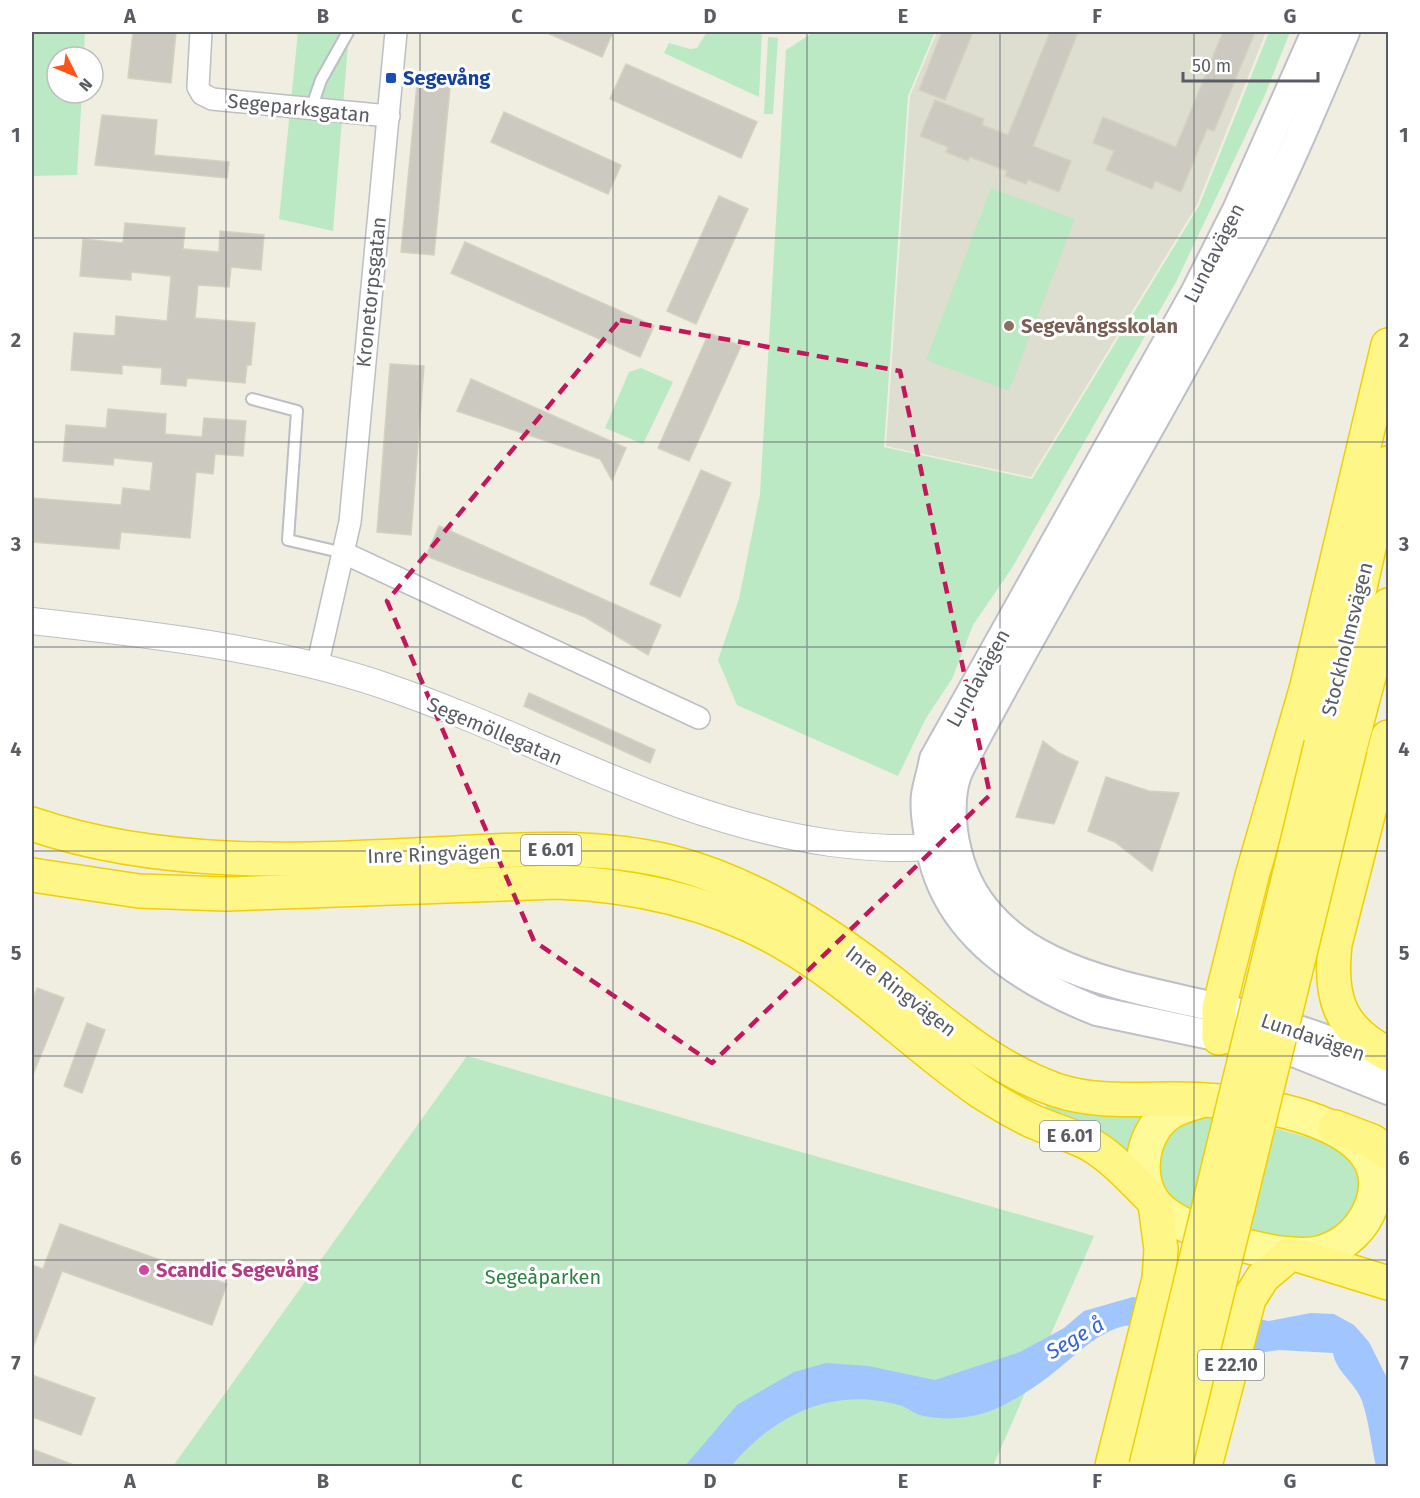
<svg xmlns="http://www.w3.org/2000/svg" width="1420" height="1498" viewBox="0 0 1420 1498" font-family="'Fira Sans',sans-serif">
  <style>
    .education { fill: #deded0 }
    .green { fill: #bbe9c3 }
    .water { fill: #a1c5ff }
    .building { fill: #cccac0; stroke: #d4d1bf; stroke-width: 1.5 }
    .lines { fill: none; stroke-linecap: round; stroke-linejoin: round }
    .service-casing { stroke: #bcbec4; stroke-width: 14 }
    .minor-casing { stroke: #bcbec4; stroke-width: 24 }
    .tertiary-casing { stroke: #bcbec4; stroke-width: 28 }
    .secondary-casing { stroke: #bec0c9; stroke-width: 32 }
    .trunk-casing { stroke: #f0d000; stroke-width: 36 }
    .motorway-casing { stroke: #f0d000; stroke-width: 36 }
    .service { stroke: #fff; stroke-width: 10 }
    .minor { stroke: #fff; stroke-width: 21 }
    .tertiary { stroke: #fff; stroke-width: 26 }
    .secondary { stroke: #fff; stroke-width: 28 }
    .trunk { stroke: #fefa97; stroke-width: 33 }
    .motorway { stroke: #fff688; stroke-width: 33 }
    .motorway-bridge-casing { stroke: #f0d000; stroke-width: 36; stroke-linecap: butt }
    .motorway-bridge { stroke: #fff688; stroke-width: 33 }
    .marked { fill: none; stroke: #c2185b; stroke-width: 4.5; stroke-dasharray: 12 8; stroke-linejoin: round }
    .grid { fill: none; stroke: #5a5c64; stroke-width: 1.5; stroke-opacity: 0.55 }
    .transit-dot { fill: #1a4fb4; stroke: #fff; stroke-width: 2 }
    .education-dot { fill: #8d6e63; stroke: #fff; stroke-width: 2 }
    .hotel-dot { fill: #d1479c; stroke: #fff; stroke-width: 2 }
    .labels { text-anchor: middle; stroke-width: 6; stroke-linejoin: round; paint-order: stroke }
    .shield { fill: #fff; stroke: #8c8d92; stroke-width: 1.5 }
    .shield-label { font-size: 18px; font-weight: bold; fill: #5a5c64 }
    .transit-label { font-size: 20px; font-weight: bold; fill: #164399; stroke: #fff; text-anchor: start }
    .street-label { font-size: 20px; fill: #5a5c64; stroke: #fff }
    .education-label { font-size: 20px; font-weight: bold; fill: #785e54; stroke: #fff; text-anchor: start }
    .hotel-label { font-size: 20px; font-weight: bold; fill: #b23c85; stroke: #fff; text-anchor: start }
    .park-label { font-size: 20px; fill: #2a833f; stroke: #fff }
    .water-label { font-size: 21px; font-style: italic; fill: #3665cf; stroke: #fff }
    .neatline { fill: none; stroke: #5a5c64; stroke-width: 2 }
    .grid-label { font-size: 20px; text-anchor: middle; font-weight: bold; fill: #5a5c64 }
  </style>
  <rect width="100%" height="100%" fill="#efeee1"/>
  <!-- education -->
  <polygon class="education" points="937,32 1266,32 1197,205 1031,477 886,446 910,96"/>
  <!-- green -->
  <g class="green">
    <polygon points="32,32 85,32 84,57 57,57 57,93 82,93 77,175 32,176"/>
    <polygon points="298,32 349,32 333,231 279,219"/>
    <polygon points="707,32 762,32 759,97 664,53 669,43 690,49 697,48"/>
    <polygon points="814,32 935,32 908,96 884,447 1032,479 1199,206 1269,32 1290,32 1264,97 1176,282 1012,568 973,625 952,679 926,718 898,776 737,705 718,660 739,599 760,494 786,50"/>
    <polygon points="768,37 778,38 773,114 764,114"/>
    <polygon points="991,188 1075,219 1009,391 926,360"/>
    <polygon points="641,368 673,382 643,444 605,428 629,372"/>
    <polygon points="467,1056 1094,1236 993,1466 173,1466"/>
    <polygon points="1049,1097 1145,1114 1130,1157 1044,1112"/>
    <path d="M 1197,1114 C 1228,1119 1332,1135 1351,1159 C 1360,1171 1365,1193 1358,1207 C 1354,1216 1332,1231 1324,1239 L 1279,1239 L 1183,1211 L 1157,1181 L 1164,1133 Z"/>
  </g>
  <!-- water -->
  <path class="water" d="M 1133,1297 L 1269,1321 L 1311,1313 L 1334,1314 L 1354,1325 L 1369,1342 L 1388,1380 L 1388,1466 L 1376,1466 C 1371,1445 1369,1421 1362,1401 C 1355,1382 1336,1372 1333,1353 L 1279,1350 L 1258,1353 C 1238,1348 1135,1323 1124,1326 C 1096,1333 1075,1356 1053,1373 C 1037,1386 1014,1401 995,1409 C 974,1418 947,1421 924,1416 C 915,1415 908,1407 899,1405 C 831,1386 775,1415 731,1466 L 685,1466 L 737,1405 L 794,1372 L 826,1363 L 868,1366 L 935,1380 L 1020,1352 L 1064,1328 L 1084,1311 Z"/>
  <!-- building -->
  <g class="building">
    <polygon points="133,32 176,32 171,83 128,78"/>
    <polygon points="545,32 613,32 602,57"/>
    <polygon points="942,32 973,32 945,100 919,90"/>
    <polygon points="1050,32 1078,32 1033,146 1071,161 1059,192 1028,180 1026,184 1005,176 1007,171 970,157 968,161 946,152 948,147 920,136 935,100 984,119 982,125 1008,135"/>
    <polygon points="1223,32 1255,32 1214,131 1207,129 1181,192 1155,181 1152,189 1106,170 1114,151 1093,143 1103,117 1176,147"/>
    <polygon points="626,64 757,122 741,158 610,99"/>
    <polygon points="417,84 450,87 434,255 401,252"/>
    <polygon points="504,112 621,165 608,194 491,142"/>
    <polygon points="102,115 157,120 154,155 229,162 227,178 95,165"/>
    <polygon points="719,196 748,209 696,324 667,311"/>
    <polygon points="125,223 185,228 183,249 219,252 220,231 264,235 261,270 231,267 229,287 198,285 195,318 255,323 251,365 247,365 245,383 187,378 186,386 161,384 162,368 122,365 122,374 71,370 74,333 115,336 116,316 167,321 171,276 131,272 131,280 80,276 83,239 123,243"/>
    <polygon points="465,242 654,326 640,357 451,273"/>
    <polygon points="709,333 741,346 689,461 658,448"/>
    <polygon points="390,364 424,366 411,535 377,532"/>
    <polygon points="471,379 626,448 612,480 600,459 457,411"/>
    <polygon points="108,409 166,414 165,434 202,437 204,418 246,421 243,456 215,454 213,474 196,472 190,538 121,532 119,549 32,542 32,498 121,505 123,488 150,491 153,462 114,458 113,465 63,461 66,425 106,428"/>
    <polygon points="701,470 731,483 680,597 650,584"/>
    <polygon points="439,526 661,625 648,655 585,617 426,556"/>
    <polygon points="529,693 655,750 650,763 524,706"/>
    <polygon points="1043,741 1059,753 1078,762 1054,824 1016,817"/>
    <polygon points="1106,777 1149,791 1179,793 1152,871 1115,842 1088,831"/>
    <polygon points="37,988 64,998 32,1077 32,1002"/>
    <polygon points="87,1023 105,1030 82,1093 64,1086"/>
    <polygon points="60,1224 227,1284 212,1325 62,1271 32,1350 32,1265 43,1269"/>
    <polygon points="32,1375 95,1398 81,1435 32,1417"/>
    <polygon points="32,1449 74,1465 74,1467 32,1467"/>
  </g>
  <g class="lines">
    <!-- service casing -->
    <g class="service-casing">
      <g id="service">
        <polyline points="311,109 321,80 348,32"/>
        <polyline points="252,399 297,411 288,540 344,553"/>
      </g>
    </g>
    <!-- minor casing -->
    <g class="minor-casing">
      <g id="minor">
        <polyline points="201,32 198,87 202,94 212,99 389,116"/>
        <polyline points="344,553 699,718"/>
        <polyline points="317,667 350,522 396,32"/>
      </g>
    </g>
    <!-- tertiary casing -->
    <g class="tertiary-casing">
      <path id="tertiary" d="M 32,621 C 148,634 273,648 385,686 C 535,737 672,821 831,843 C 871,848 911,851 951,844"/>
    </g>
    <!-- secondary casing -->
    <g class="secondary-casing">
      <g id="secondary">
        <path d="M 1316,32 L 1237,210 L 1195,293 L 934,759 C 932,771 928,783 926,795 C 924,808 927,823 929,836 C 939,928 1018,980 1097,1011 L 1296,1053 L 1388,1090"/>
        <path d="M 1345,32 C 1313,107 1282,182 1244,254 C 1157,422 1058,582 970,749 C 965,758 959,768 956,777 C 948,803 952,837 960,862 C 993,969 1126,986 1219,1008 C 1275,1021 1330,1039 1383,1062"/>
      </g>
    </g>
    <!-- trunk casing -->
    <g class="trunk-casing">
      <path id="trunk" d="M 1204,1100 C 1257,1102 1401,1122 1372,1204 C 1364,1227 1346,1245 1322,1252 C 1289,1263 1193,1235 1166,1214 C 1135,1192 1137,1143 1163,1118 C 1174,1108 1190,1104 1204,1100 Z"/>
    </g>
    <!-- motorway casing -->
    <g class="motorway-casing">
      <g id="motorway">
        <path d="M 1388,737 L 1335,944 C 1329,998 1339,1029 1388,1054"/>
        <polyline points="1321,744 1351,628 1388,463"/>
        <polyline points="1350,748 1388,605"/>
        <path d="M 32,824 C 160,868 301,861 434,854 C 514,850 593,843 671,862 C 752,883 824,929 889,980 C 941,1021 992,1068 1056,1090 C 1104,1106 1154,1096 1204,1100"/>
        <path d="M 32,875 L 139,891 L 226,894 L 557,882 C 637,885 713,902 782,942 C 854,983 913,1045 981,1092 C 998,1103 1015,1113 1032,1121 C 1052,1130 1073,1135 1091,1145 C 1113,1158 1131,1178 1149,1196"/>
        <polyline points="1219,1038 1219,1008 1252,876 1307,686 1388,345"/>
        <polyline points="1335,1127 1372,1141 1388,1153"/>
        <polyline points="1301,1256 1388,1283"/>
        <polyline points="1112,1466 1159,1279 1161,1249 1155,1204"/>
        <polyline points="1205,1466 1249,1299 1263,1277 1290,1254"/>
      </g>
    </g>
    <!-- service -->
    <use href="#service" class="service"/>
    <!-- minor -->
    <use href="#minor" class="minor"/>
    <!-- tertiary -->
    <use href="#tertiary" class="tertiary"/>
    <!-- secondary -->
    <use href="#secondary" class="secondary"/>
    <!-- trunk -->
    <use href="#trunk" class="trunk"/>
    <!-- motorway -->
    <use href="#motorway" class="motorway"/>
    <!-- motorway-bridge casing -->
    <g class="motorway-bridge-casing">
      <g id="motorway-bridge">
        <polyline points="1146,1466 1321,744"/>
        <polyline points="1175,1466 1350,748"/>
      </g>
    </g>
    <!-- motorway-bridge -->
    <use href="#motorway-bridge" class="motorway-bridge"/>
  </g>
  <!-- marked area -->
  <path class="marked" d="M 620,320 L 900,371 L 990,795 L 712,1063 L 534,941 L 387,601 Z"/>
  <!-- grid -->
  <path class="grid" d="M 226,32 L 226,1466M 420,32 L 420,1466M 613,32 L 613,1466M 807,32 L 807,1466M 1000,32 L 1000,1466M 1194,32 L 1194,1466M 32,238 L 1388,238M 32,442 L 1388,442M 32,647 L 1388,647M 32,851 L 1388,851M 32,1056 L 1388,1056M 32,1260 L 1388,1260"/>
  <!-- markers -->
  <rect class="transit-dot" x="385" y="72" width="12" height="12" rx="3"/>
  <circle class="education-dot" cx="1009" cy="326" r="6"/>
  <circle class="hotel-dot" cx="144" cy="1270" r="6"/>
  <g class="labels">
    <!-- shield labels -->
    <g class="shield">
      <rect x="521" y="835" width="60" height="30" rx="4.5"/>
      <rect x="1040" y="1121" width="60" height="30" rx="4.5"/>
      <rect x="1198" y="1350" width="66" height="30" rx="4.5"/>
    </g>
    <g class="shield-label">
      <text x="551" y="856">E 6.01</text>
      <text x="1070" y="1142">E 6.01</text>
      <text x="1231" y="1371">E 22.10</text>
    </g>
    <!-- transit labels -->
    <g class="transit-label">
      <text x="403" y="85">Segevång</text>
    </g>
    <!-- street labels -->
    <g class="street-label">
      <text transform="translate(299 108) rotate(6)" y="7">Segeparksgatan</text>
      <text transform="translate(1214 253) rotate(-63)" y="7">Lundavägen</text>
      <text transform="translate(371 292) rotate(-84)" y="7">Kronetorpsgatan</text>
      <text transform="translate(1347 639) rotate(-76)" y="7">Stockholmsvägen</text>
      <text transform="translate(978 678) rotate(-61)" y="7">Lundavägen</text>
      <text transform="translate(495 731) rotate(23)" y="7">Segemöllegatan</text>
      <text transform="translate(434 854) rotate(-2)" y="7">Inre Ringvägen</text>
      <text transform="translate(901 991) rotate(38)" y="7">Inre Ringvägen</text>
      <text transform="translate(1313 1037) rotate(19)" y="7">Lundavägen</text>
    </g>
    <!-- education labels -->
    <g class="education-label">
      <text x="1021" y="333">Segevångsskolan</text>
    </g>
    <!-- hotel labels -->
    <g class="hotel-label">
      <text x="156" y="1277">Scandic Segevång</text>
    </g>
    <!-- park labels -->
    <g class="park-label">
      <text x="543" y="1284">Segeåparken</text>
    </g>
    <!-- water labels -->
    <g class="water-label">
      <text transform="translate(1075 1338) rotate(-30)" y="7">Sege å</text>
    </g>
  </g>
  <!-- border -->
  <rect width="1420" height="1498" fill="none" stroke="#ffffff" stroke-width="66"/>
  <!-- north arrow -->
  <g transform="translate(75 75) rotate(133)"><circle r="28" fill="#ffffff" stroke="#bdbec1" stroke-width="1.5"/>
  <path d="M0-4.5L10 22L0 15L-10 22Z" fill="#fc541a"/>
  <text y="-9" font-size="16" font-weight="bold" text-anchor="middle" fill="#5a5c64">N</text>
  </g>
  <!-- scale -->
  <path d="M1183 72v9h135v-9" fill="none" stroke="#5a5c64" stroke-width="3"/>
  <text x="1192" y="72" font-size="18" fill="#5a5c64" stroke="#ffffff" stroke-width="4.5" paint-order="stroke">50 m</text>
  <rect x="33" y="33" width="1354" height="1432" class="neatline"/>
  <g class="grid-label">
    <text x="130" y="23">A</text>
    <text x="323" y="23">B</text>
    <text x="517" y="23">C</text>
    <text x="710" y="23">D</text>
    <text x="903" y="23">E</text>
    <text x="1097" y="23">F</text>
    <text x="1290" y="23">G</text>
    <text x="16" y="142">1</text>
    <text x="1404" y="142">1</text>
    <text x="16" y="347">2</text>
    <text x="1404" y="347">2</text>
    <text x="16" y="551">3</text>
    <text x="1404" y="551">3</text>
    <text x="16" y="756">4</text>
    <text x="1404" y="756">4</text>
    <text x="16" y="960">5</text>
    <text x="1404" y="960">5</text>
    <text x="16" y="1165">6</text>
    <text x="1404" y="1165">6</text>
    <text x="16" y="1370">7</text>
    <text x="1404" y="1370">7</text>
    <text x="130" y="1488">A</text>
    <text x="323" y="1488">B</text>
    <text x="517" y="1488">C</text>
    <text x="710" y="1488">D</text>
    <text x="903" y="1488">E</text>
    <text x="1097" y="1488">F</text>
    <text x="1290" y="1488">G</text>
  </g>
</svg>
